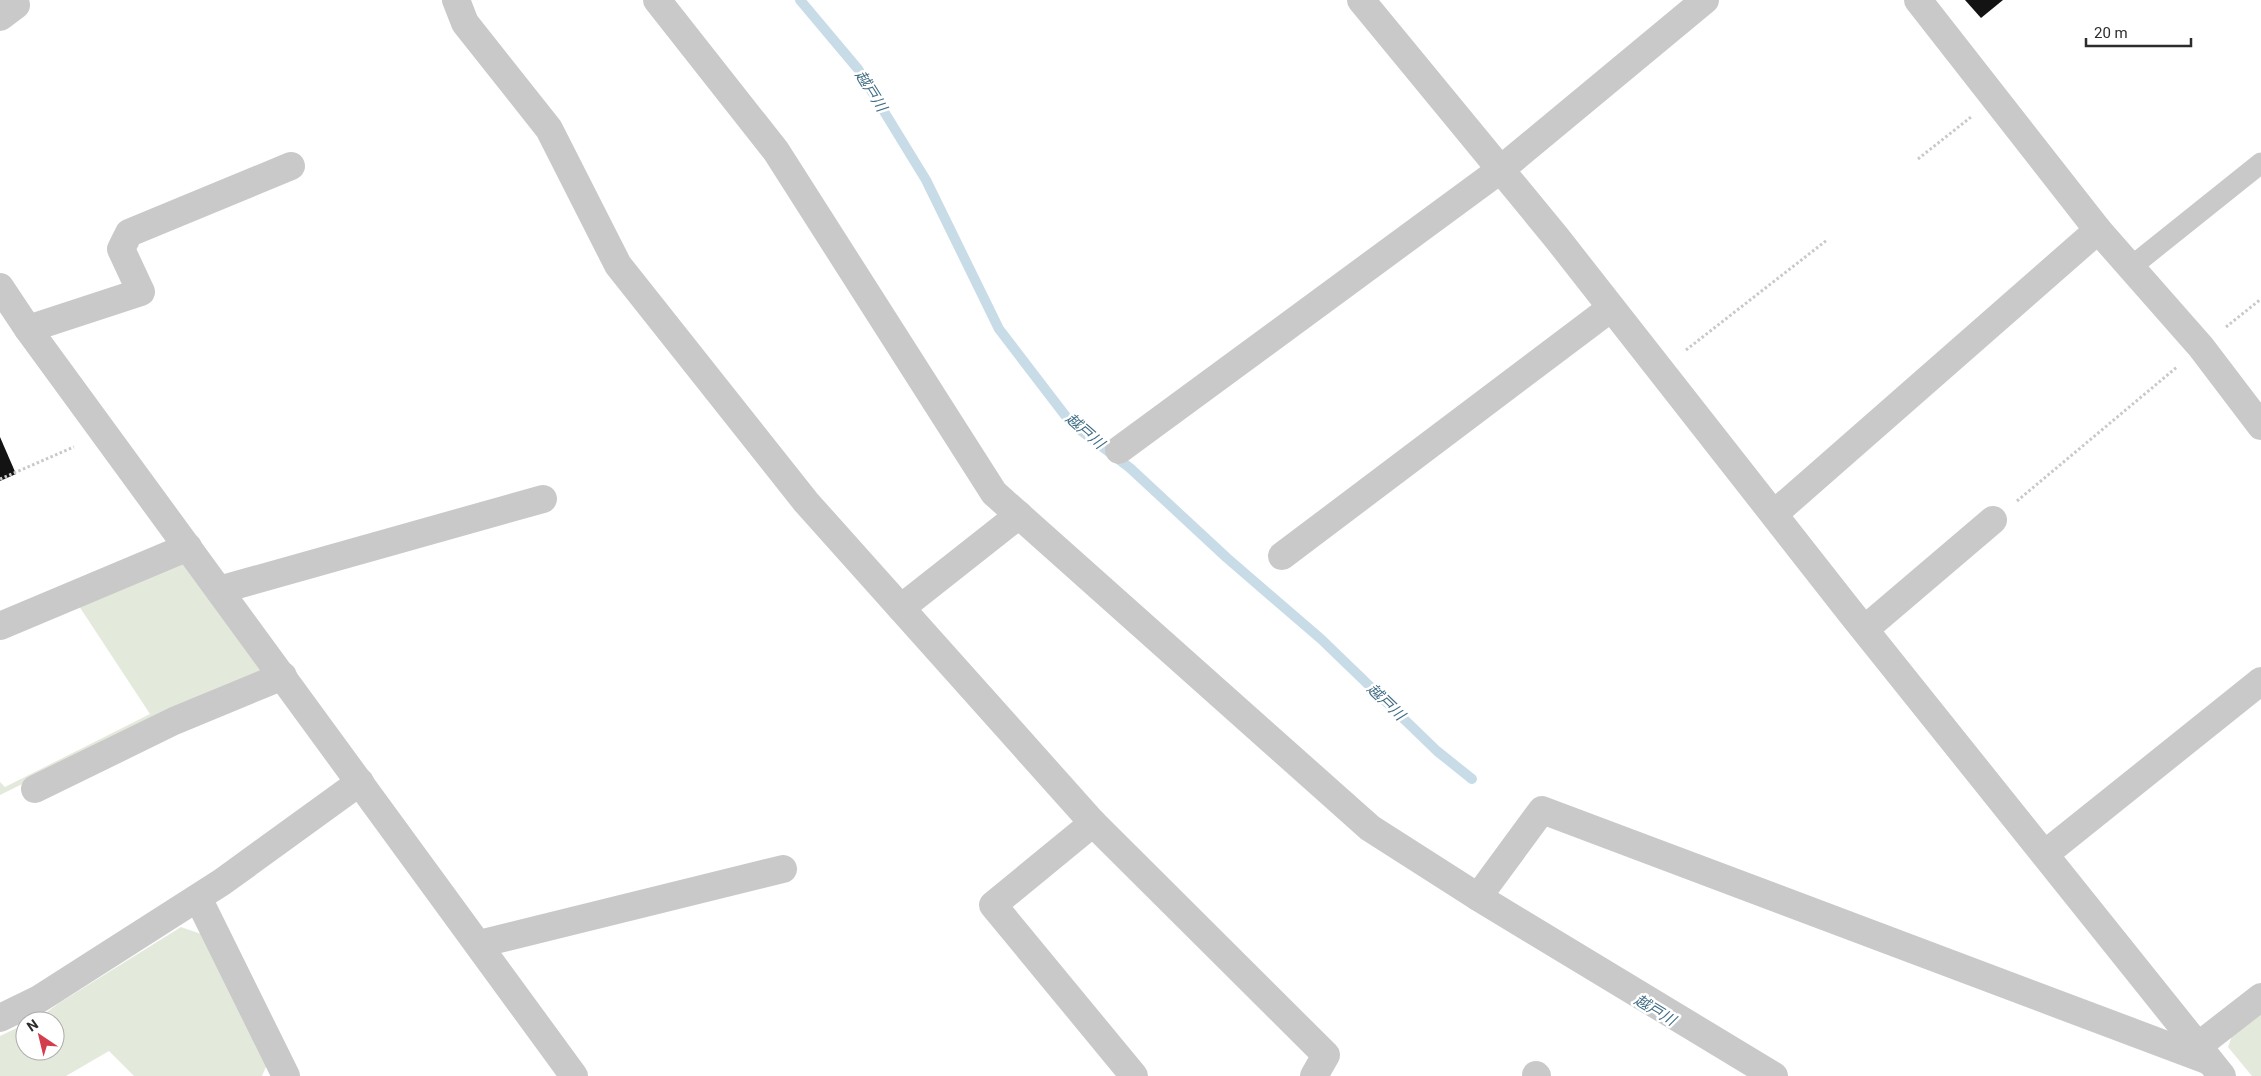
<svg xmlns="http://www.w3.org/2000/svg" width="2261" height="1076" viewBox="0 0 2261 1076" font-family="Roboto,'Noto Sans JP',sans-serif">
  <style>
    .green { fill: #e3e9db }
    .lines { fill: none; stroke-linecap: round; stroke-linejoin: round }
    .stream { stroke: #c8dce7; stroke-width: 10 }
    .building { fill: #131313 }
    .path { stroke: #c9c9c9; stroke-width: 3; stroke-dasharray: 2.5 2.5; stroke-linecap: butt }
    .service { stroke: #c9c9c9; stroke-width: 21 }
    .minor { stroke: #c9c9c9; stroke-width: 28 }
    .labels { text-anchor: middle; stroke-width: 5; stroke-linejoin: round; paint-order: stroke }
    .water-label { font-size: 15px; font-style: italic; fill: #426e86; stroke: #fff }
  </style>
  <rect width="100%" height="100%" fill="#fff"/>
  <!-- green -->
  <g class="green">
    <polygon points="193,559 267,670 154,719 0,795 0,782 5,787 150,714 79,606"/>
    <polygon points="181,927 201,934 268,1062 262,1076 134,1076 109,1051 66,1076 0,1076 0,1036 25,1024 25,1051 55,1051 55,1021 30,1021 47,1012 59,1003"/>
    <polygon points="2261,1009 2261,1076 2252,1076 2228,1047 2233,1033"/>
  </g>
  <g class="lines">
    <!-- stream -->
    <polyline class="stream" points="800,0 858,69 926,180 999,329 1071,423 1130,468 1227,558 1321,639 1437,751 1472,779"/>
  </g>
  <!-- building -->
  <g class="building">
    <polygon points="1965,0 2003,0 1981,18"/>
    <polygon points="0,437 16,474 0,481"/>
  </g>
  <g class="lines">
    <!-- path -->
    <g class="path">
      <polyline points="1918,159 1971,117"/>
      <polyline points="2226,327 2261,299"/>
      <polyline points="1686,350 1827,240"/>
      <polyline points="0,479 74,447"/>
      <polyline points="2017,501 2177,367"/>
    </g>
    <!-- service -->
    <polyline class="service" points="2131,267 2261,163"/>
    <!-- minor -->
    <g class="minor">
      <polyline points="456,0 465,23 549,129 618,265 806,502 1093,823 1326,1055 1314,1076"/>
      <polyline points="657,0 776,151 994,493 1370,828 1478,897 1774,1076"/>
      <polyline points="1361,0 1556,237 1851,613 2222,1076"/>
      <polyline points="1918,0 2098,230 2201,347 2261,426"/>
      <polyline points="0,17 16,5 12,0"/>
      <polyline points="0,287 28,329 574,1076"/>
      <polyline points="28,329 141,292 121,249 129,233 291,166"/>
      <polyline points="1119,450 1500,170 1705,0"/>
      <polyline points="1774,514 2098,230"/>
      <polyline points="1282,556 1611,308"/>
      <polyline points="219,590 543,499"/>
      <polyline points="901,608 1019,515"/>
      <polyline points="0,626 188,547"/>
      <polyline points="1865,629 1993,520"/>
      <polyline points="35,789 174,721 283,676"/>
      <polyline points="1093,823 993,905 1134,1076"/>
      <polyline points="2045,854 2261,681"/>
      <polyline points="1478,897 1542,810 2209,1061"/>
      <polyline points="198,898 286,1076"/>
      <polyline points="479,944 783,869"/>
      <polyline points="0,1018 39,999 222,882 360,782"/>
      <polyline points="2198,1046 2261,997"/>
      <polyline points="1536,1075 1537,1076"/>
    </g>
  </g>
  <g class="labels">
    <!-- water labels -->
    <g class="water-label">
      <text transform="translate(871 91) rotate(58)" y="5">越戸川</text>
      <text transform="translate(1085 431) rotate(41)" y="5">越戸川</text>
      <text transform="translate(1386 702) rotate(44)" y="5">越戸川</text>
      <text transform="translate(1655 1010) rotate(31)" y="5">越戸川</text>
    </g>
  </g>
  <!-- north arrow -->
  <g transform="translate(40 1036) rotate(325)"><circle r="24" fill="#ffffff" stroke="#ababab"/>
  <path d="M0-4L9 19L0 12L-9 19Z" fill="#d43d4c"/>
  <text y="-8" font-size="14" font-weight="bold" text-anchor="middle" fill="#2c2c2c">N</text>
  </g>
  <!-- scale -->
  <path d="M2086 38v8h105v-8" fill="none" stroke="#2c2c2c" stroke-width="2.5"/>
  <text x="2094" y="38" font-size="15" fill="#2c2c2c" stroke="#ffffff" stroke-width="4" paint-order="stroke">20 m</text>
</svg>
